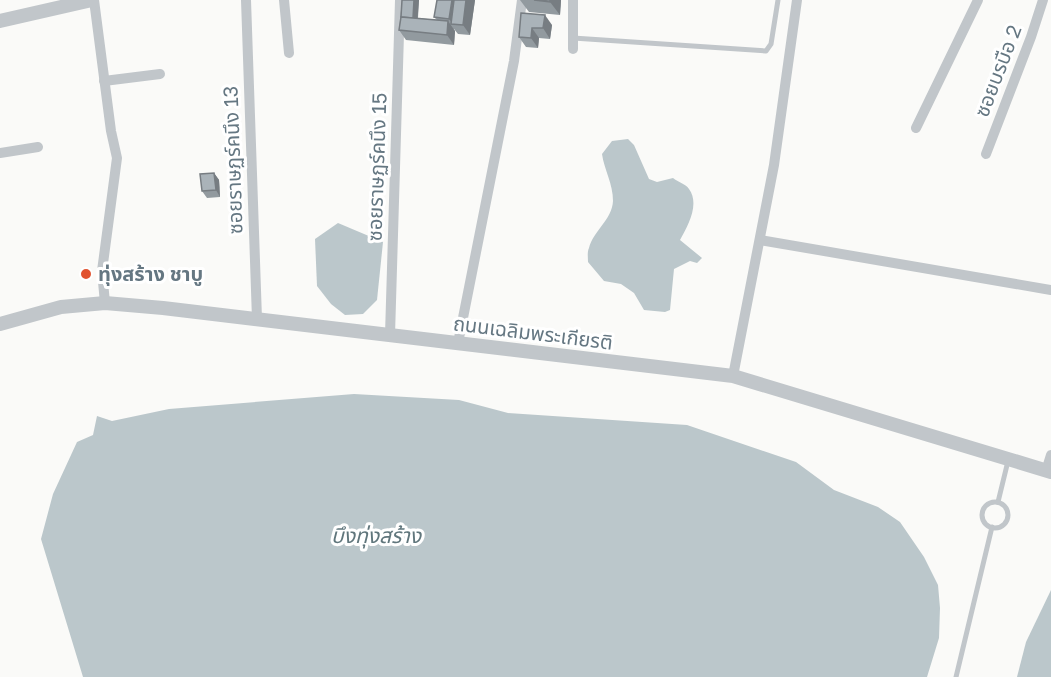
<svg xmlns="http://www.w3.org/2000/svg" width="1051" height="677" viewBox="0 0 1051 677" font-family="'Golos Text','Noto Sans Thai',sans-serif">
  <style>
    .water { fill: #bbc7cb }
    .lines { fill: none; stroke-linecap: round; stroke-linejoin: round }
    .service { stroke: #c1c6ca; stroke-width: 5 }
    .minor { stroke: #c1c6ca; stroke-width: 10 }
    .tertiary { stroke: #c1c6ca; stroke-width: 14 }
    .wall { fill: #929a9f }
    .shaded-wall { fill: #777d82 }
    .building { fill: #aab3b9; stroke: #777d82; stroke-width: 1.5 }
    .poi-dot { fill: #e15330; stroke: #fff; stroke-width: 2 }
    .labels { text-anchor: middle; stroke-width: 6; stroke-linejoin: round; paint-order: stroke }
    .street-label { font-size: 20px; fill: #657782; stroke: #fff }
    .poi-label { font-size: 20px; font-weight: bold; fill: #657782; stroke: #fff; text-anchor: start }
    .water-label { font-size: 21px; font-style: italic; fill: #60767c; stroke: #fff }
  </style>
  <rect width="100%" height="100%" fill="#fafaf8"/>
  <!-- water -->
  <g class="water">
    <path d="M 628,139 L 634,145 L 649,179 L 657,182 L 673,178 C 678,182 686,184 689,189 C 700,204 688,226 680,240 L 702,258 L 697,263 L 690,261 L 674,269 L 670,310 L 665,312 L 644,310 L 634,293 L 621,284 L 604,281 L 588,262 C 588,258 587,252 589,248 C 593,231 612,220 613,201 C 613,184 604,169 602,154 L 612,141 Z"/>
    <polygon points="338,223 383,242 377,300 363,314 345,315 331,304 317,286 315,239"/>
    <polygon points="354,394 459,400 508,413 687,425 796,462 834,490 878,507 900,522 924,557 938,585 940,608 939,638 927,677 83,677 41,539 53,494 77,442 93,435 97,416 112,421 169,409"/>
    <polygon points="1051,590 1051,677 1017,677 1026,642"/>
  </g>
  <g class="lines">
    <!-- service -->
    <g class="service">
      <polyline points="573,38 766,51 771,44 778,0"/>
      <polyline points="998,502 1008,461"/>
      <circle cx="995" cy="515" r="13"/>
      <polyline points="956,677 992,527"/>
    </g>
    <!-- minor -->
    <g class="minor">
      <polyline points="94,0 111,131 117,158 102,271 105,303"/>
      <polyline points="246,0 257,319"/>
      <polyline points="284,0 289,53"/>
      <polyline points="573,0 573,49"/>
      <polyline points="104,81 160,74"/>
      <polyline points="916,128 978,0"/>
      <polyline points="0,153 38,147"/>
      <polyline points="986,154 1031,37 1043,0"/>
      <polyline points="760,240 1051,290"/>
      <polyline points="390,335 400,0"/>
      <polyline points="458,343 514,61 522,0"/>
      <polyline points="733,376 774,165 797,0"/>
      <polyline points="1046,471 1051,455"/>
    </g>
    <!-- tertiary -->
    <g class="tertiary">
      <polyline points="0,21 92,0"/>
      <polyline points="0,324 61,307 105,303 163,308 733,376 1051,472"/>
    </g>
  </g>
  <!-- wall -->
  <g class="wall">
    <polygon points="402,0 419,0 418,18 437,20 434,17 475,0 470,35 458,34 454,29 453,29 455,31 454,45 406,40 399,30"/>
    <polygon points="520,0 561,0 560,15 529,12"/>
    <polygon points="521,13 552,25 550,39 539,38 538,48 526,47 519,37"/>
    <polygon points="214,173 219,180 220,197 207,198 202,191"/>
  </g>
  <!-- shaded-wall -->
  <g class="shaded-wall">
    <polygon points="414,0 419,0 417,25 413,18"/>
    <polygon points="452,0 460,0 453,24 449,19"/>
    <polygon points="466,0 475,0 470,35 463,25"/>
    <polygon points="550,0 561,0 560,15 550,2"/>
    <polygon points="545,15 552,25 550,39 543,28"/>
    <polygon points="448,21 455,31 454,45 447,35"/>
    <polygon points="532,28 539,38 538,48 531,38"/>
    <polygon points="214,173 219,180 220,197 216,190"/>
  </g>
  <!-- building -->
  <g class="building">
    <polygon points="402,0 414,0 413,18 401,17"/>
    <polygon points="437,0 452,0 449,19 434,17"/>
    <polygon points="454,0 466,0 463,25 451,24"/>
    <polygon points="534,0 550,0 550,2"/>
    <polygon points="521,13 545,15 543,28 532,28 531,38 519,37"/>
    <polygon points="401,17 448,21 447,35 399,30"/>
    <polygon points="214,173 216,190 202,191 200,174"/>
  </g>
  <!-- markers -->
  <circle class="poi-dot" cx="86" cy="274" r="6"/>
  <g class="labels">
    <!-- street labels -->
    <g class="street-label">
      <text transform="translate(998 71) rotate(-69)" y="7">ซอยบรบือ 2</text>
      <text transform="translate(233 160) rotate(-92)" y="7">ซอยราษฏร์คนึง 13</text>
      <text transform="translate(377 167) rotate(-88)" y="7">ซอยราษฏร์คนึง 15</text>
      <text transform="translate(533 333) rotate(7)" y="7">ถนนเฉลิมพระเกียรติ</text>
    </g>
    <!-- poi labels -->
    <g class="poi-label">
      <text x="98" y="281">ทุ่งสร้าง ชาบู</text>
    </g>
    <!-- water labels -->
    <g class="water-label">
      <text x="376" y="543">บึงทุ่งสร้าง</text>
    </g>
  </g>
</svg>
